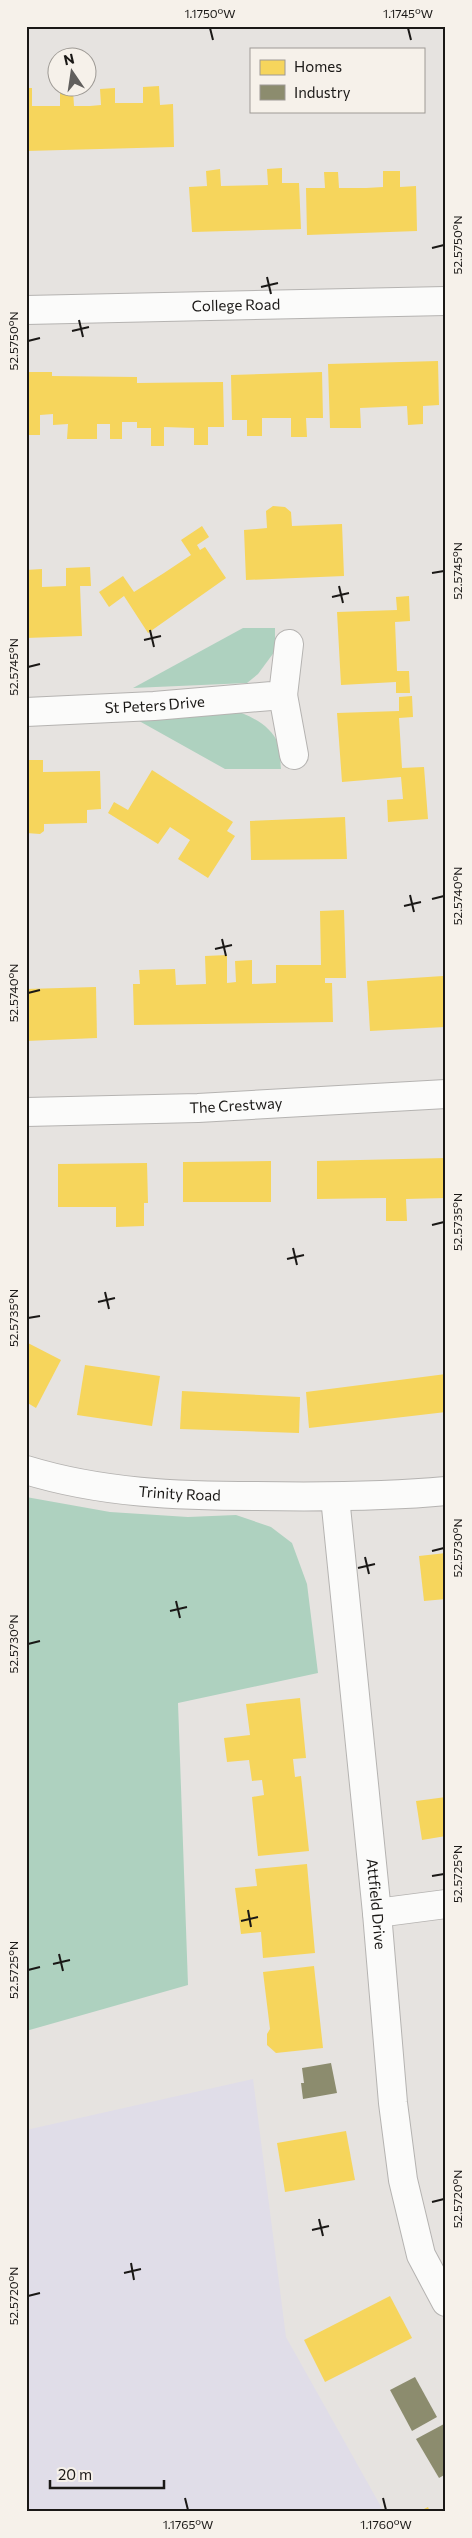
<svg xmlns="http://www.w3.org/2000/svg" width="472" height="2538" viewBox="0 0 472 2538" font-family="Commissioner,sans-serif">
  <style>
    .education { fill: #e0dde8 }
    .green { fill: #aed1bf }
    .homes { fill: #f6d55c }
    .industry { fill: #8c8c6e }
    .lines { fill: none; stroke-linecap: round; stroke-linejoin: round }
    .street-casing { stroke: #b5b3b1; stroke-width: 30 }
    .street { stroke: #fbfbfa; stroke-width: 28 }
    .ticks { fill: none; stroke: #1a1816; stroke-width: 2 }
    .labels { text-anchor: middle; stroke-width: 5; stroke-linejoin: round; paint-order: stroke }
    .street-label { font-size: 15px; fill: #1a1816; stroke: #f6f1ea }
    .neatline { fill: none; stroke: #1a1816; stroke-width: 2 }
    .ticks-label { font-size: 12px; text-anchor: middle; fill: #1a1816 }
  </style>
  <rect width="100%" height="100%" fill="#e6e3e0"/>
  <!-- education -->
  <polygon class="education" points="253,2079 286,2337 384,2512 26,2512 26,2130"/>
  <!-- green -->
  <g class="green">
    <polygon points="243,628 275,628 275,651 258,674 247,683 133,688"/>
    <path d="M 228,708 C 248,715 270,723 279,745 C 281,751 280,762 281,769 L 225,769 L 132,717 Z"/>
    <polygon points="26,1497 110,1512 188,1517 236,1515 271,1527 292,1543 307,1584 318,1673 178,1703 188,1985 26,2031"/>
  </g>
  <!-- homes -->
  <g class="homes">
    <polygon points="159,86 160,105 173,104 174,147 26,151 26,88 32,88 32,106 60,106 60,90 73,90 74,106 90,106 101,105 100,89 115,88 115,103 143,103 143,87"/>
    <polygon points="282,168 282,183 299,183 301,229 192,232 189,187 207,186 206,171 220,169 221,186 268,185 267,169"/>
    <polygon points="383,171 400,171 400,187 416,186 417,231 307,235 306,188 325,188 324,172 338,172 339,188 366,188 383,187"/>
    <polygon points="438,361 439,405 423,406 423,424 408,425 407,406 360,408 361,428 330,428 328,364"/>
    <polygon points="26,372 52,372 52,376 137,377 137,383 223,382 224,427 208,427 208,445 194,445 194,428 164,427 164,446 151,446 151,428 137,428 137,422 122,422 122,439 110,439 110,424 97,424 97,439 67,439 68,424 53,425 53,414 40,415 40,435 26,435"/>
    <polygon points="322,372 323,418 306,418 307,437 291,437 291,418 262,418 262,436 247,436 247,420 232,420 231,375"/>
    <polygon points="273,506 285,507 291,512 292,526 342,524 344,576 246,580 244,530 267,528 266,511"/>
    <polygon points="202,526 209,537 197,545 200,550 205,547 226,578 148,633 124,596 109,607 99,592 123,576 134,592 164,573 191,555 181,540"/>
    <polygon points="90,567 91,586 80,586 82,636 26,638 26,570 42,569 42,587 66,586 66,568"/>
    <polygon points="409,596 410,621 395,622 397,671 409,671 410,693 396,693 396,682 341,685 337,612 397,610 396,597"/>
    <polygon points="412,696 413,717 399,718 402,768 424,767 428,819 388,822 387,800 403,799 401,777 342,782 337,713 399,711 399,697"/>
    <polygon points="26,760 43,760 43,772 100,771 101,809 87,810 87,823 44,824 44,831 40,834 26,833"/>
    <polygon points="152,770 233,822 227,831 235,836 208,878 178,859 190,840 170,827 158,844 108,813 114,802 128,810"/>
    <polygon points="345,817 347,859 251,860 250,821"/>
    <polygon points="344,910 346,978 325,978 325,983 332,983 333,1022 134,1025 133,984 140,984 139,970 175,969 176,985 206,984 205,956 227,955 227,983 236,982 235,961 252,960 252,984 276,983 276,965 321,965 320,911"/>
    <polygon points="443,976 445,1027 370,1031 367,981"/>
    <polygon points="96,987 97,1038 26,1041 26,989"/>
    <polygon points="446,1158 446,1198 406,1199 407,1221 386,1221 386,1198 317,1199 317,1161"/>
    <polygon points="271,1161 271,1202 183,1202 183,1162"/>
    <polygon points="147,1163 148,1203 144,1203 144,1226 116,1227 116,1207 58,1207 58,1164"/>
    <polygon points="26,1342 61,1360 36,1408 26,1402"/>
    <polygon points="85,1365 160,1376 152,1426 77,1415"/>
    <polygon points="446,1374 446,1412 309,1428 306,1392"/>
    <polygon points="182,1391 300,1397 299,1433 180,1429"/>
    <polygon points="446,1553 446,1599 424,1601 419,1556"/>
    <polygon points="300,1698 306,1758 293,1759 295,1777 301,1776 309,1851 258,1856 252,1797 264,1795 262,1780 252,1781 249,1760 227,1762 224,1738 250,1735 246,1704"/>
    <polygon points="446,1797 446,1836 422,1840 416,1801"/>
    <polygon points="307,1864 315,1953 263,1958 261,1932 241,1934 235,1888 257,1886 255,1869"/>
    <polygon points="314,1966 323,2048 276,2053 267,2045 267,2034 270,2029 263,1972"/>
    <polygon points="346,2131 355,2180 285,2192 277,2143"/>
    <polygon points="390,2296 412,2338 325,2382 304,2340"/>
    <polygon points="428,2507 430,2512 418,2512"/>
  </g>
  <!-- industry -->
  <g class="industry">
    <polygon points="331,2063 337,2093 303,2099 301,2083 304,2083 302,2068"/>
    <polygon points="415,2377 437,2417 412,2431 390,2390"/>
    <polygon points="444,2424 446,2428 446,2474 439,2478 416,2439"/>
  </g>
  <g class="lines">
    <!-- street casing -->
    <g class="street-casing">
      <g id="street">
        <path id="s1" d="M 26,310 L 446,301"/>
        <polyline points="283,695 294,755"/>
        <path id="s2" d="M 26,712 L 154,706 L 283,695 L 289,644"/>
        <path id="s3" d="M 26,1112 L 198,1108 L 446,1094"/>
        <path id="s4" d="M 26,1470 C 101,1493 178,1496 256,1496 C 319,1497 382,1497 446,1491"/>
        <path id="s5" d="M 335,1497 L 377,1913 L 393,2103 L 403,2180 L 421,2255 L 446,2302"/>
        <polyline points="377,1913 446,1904"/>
      </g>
    </g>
    <!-- street -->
    <use href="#street" class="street"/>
  </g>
  <!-- ticks -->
  <path class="ticks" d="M 210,28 L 213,40M 408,28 L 411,40M 432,248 L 444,245M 267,277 L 271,294M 261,287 L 278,283M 79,320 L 83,337M 72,331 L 89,327M 28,341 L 40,338M 432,573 L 444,571M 339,586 L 343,603M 332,597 L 349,593M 150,630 L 154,647M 144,640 L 161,636M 28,667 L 40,664M 410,895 L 414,912M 432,899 L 444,896M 404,906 L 421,902M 222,939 L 226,956M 215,949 L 232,945M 28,993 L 40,990M 432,1225 L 444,1222M 293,1248 L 297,1265M 287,1259 L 304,1255M 105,1292 L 109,1309M 98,1302 L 115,1298M 28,1318 L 40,1316M 432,1551 L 444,1548M 365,1557 L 369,1574M 358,1568 L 375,1564M 176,1601 L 180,1618M 170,1611 L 187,1607M 28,1644 L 40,1641M 432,1876 L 444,1874M 248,1910 L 251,1927M 241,1921 L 258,1917M 59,1954 L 63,1971M 53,1964 L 70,1960M 28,1970 L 40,1967M 432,2202 L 444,2199M 319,2219 L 323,2236M 312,2230 L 329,2226M 131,2263 L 134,2280M 124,2273 L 141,2269M 28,2296 L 40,2293M 185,2498 L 188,2510M 383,2498 L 386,2510"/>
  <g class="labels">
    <!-- street labels -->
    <g class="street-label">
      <text dy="5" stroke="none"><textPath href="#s1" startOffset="210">College Road</textPath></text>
      <text dy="5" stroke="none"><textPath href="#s2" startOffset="129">St Peters Drive</textPath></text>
      <text dy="5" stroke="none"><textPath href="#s3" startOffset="210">The Crestway</textPath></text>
      <text dy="5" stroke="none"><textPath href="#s4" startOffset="156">Trinity Road</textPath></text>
      <text dy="5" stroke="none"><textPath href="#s5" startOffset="409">Attfield Drive</textPath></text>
    </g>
  </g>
  <!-- border -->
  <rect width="472" height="2538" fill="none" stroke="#f6f1ea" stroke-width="55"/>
  <!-- legend -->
  <rect x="250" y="48" width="175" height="65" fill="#f6f1ea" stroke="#9e9a95"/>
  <rect x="260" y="60" width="25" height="15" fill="#f6d55c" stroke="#9e9a95"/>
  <text x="294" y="72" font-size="15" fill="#1a1816">Homes</text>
  <rect x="260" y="85" width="25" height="15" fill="#8c8c6e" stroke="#9e9a95"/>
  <text x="294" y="98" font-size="15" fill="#1a1816">Industry</text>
  <!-- north arrow -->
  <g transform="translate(72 72) rotate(347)"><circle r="24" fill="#f6f1ea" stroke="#9e9a95"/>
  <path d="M0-4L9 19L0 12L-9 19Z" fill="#615f5d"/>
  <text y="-8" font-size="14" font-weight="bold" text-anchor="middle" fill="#1a1816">N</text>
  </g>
  <!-- scale -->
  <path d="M50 2480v8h114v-8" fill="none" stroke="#1a1816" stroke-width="2.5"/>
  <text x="58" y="2480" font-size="15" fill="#1a1816" stroke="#f6f1ea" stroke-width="4" paint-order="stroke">20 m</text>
  <rect x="28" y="28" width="416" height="2482" class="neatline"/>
  <g class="ticks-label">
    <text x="210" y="18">1.1750°W</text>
    <text x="408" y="18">1.1745°W</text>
    <text transform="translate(458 245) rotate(-90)" y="4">52.5750°N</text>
    <text transform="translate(14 341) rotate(-90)" y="4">52.5750°N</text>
    <text transform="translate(458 571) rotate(-90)" y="4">52.5745°N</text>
    <text transform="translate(14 667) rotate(-90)" y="4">52.5745°N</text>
    <text transform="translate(458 896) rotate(-90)" y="4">52.5740°N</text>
    <text transform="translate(14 993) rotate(-90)" y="4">52.5740°N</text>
    <text transform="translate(458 1222) rotate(-90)" y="4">52.5735°N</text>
    <text transform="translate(14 1318) rotate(-90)" y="4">52.5735°N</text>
    <text transform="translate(458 1548) rotate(-90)" y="4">52.5730°N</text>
    <text transform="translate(14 1644) rotate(-90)" y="4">52.5730°N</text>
    <text transform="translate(458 1874) rotate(-90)" y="4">52.5725°N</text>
    <text transform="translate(14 1970) rotate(-90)" y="4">52.5725°N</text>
    <text transform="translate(458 2199) rotate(-90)" y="4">52.5720°N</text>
    <text transform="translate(14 2296) rotate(-90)" y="4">52.5720°N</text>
    <text x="188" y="2529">1.1765°W</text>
    <text x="386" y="2529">1.1760°W</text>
  </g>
</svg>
